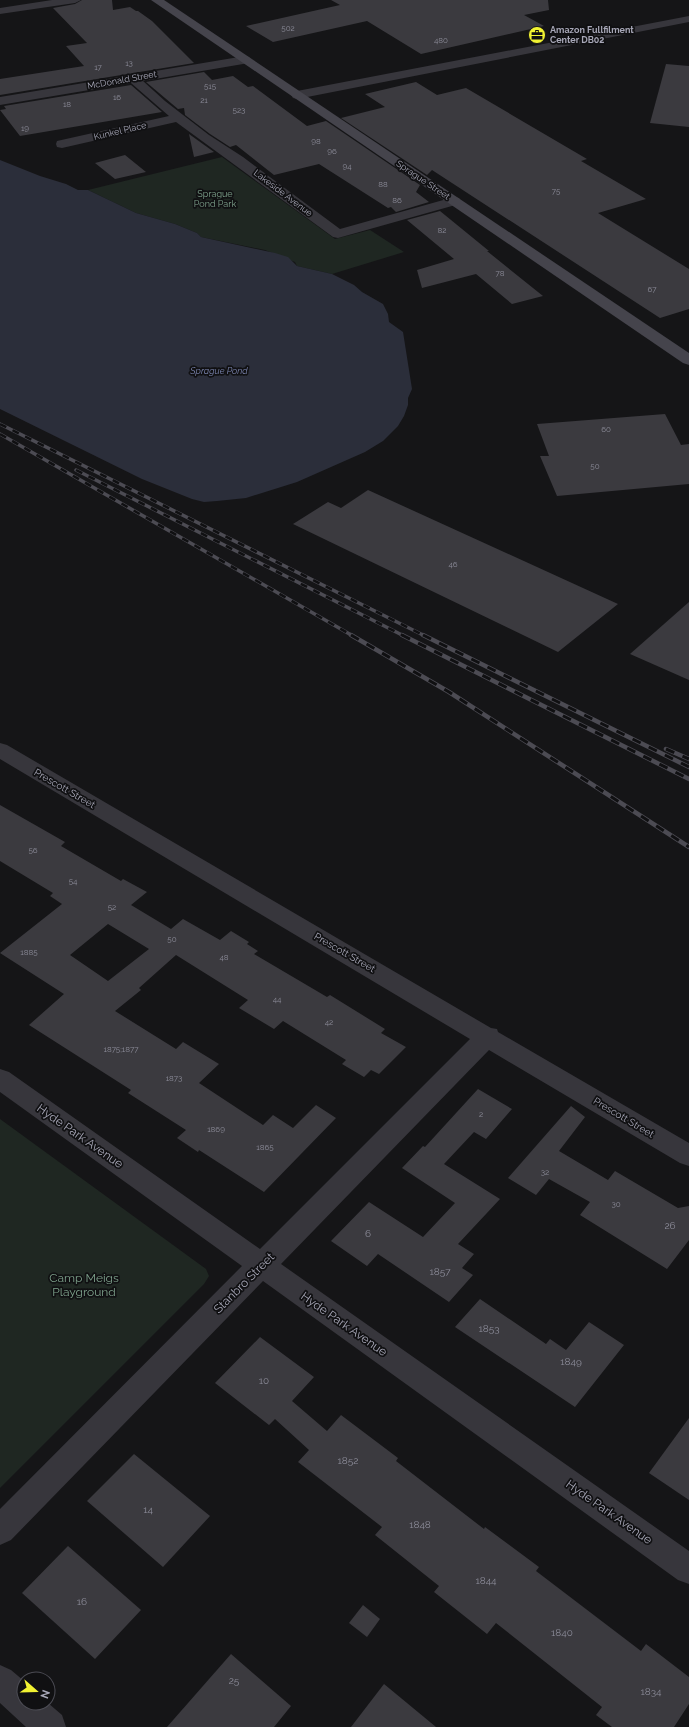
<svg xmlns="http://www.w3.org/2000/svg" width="689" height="1727" viewBox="0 0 689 1727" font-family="Raleway,sans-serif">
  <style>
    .green { fill: #1f2722 }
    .water { fill: #2b2e3a }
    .building { fill: #3b3a3f; fill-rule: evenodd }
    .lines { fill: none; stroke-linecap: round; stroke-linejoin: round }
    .minor { fill: #37363c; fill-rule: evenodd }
    .secondary { fill: #45444c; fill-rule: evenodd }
    .rail-far1-casing { stroke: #4c4b53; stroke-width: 3.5 }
    .rail-casing { stroke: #4c4b53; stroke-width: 4.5 }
    .rail-far1 { stroke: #101012; stroke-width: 2.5; stroke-dasharray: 7; stroke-linecap: butt }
    .rail { stroke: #101012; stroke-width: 3; stroke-dasharray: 9; stroke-linecap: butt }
    .labels { text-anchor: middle; stroke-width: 3.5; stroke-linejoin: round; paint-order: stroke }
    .number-label { font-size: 8px; fill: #8c8c99 }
    .far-poi-label { font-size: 9px; font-weight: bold; fill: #a7a7b7; stroke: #101012; text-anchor: start }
    .far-street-label { font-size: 9px; fill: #a7a7b7; stroke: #101012 }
    .far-park-label { font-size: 9px; fill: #7ea28c; stroke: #101012 }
    .far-water-label { font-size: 9px; font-style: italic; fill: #7d87b2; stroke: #101012 }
    .street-label { font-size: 10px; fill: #a7a7b7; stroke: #101012 }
    .near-number-label { font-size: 10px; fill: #8c8c99 }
    .near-street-label { font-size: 12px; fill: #a7a7b7; stroke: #101012 }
    .near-park-label { font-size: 12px; fill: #7ea28c; stroke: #101012 }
  </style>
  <rect width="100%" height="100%" fill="#151517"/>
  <!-- green -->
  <g class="green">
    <polygon points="222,157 335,239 370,230 404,252 332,274 297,266 295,262 265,250 201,237 197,233 175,224 136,213 88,190"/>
    <polygon points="0,1119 206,1269 209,1276 204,1284 0,1488"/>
  </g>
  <!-- water -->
  <polygon class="water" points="0,160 40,176 66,184 78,190 88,190 136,213 175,224 197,233 201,237 275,253 288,257 297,266 332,274 354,285 362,292 383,304 388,314 389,322 403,332 412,389 408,398 408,405 404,416 398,426 383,441 365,452 297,482 246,498 217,501 204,502 192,499 142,479 0,409"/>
  <!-- building -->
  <g class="building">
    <polygon points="82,0 112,0 113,10 130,7 136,11 138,11 152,21 194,63 0,95 0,79 84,66 66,46 87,43 53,8 75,4"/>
    <polygon points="331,0 548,0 549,10 524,15 544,26 421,54 367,21 273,42 246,26 340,5"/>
    <polygon points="666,64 689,66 689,127 650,123"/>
    <polygon points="204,72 212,80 233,76 248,87 253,86 307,126 326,121 420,185 416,192 429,202 396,212 391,207 388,208 319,164 274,175 236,145 230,147 210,134 185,115 184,108 178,109 146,82"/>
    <polygon points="416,82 437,95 466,88 587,159 581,161 646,199 598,213 689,269 689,309 660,318 432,170 427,175 341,118 385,107 365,94"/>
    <polygon points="131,85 162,112 20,136 0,110 6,109 4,106"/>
    <polygon points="189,134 214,152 194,157"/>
    <polygon points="125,155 146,172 115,179 95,163"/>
    <polygon points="440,211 489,251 487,251 543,296 512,304 476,274 422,288 417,270 454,259 407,220"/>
    <polygon points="665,414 681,445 689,444 689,484 557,496 540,456 549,456 537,424"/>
    <polygon points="368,490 618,604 558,652 293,524 328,502 341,508"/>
    <polygon points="689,602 689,680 630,654"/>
    <path d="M 0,805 L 65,842 L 61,846 L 121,881 L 123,879 L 147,892 L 131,905 L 171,929 L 183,919 L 220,940 L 231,931 L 249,942 L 247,944 L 258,951 L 254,954 L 327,997 L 330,995 L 385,1029 L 381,1033 L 406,1047 L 379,1074 L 371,1070 L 364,1077 L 342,1064 L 346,1060 L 283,1021 L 274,1029 L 239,1008 L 248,1000 L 176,955 L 139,988 L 141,990 L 115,1011 L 176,1049 L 183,1042 L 219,1064 L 199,1083 L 263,1125 L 273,1115 L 293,1128 L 316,1105 L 336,1118 L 264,1192 L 199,1150 L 198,1152 L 177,1138 L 186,1130 L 128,1093 L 131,1090 L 29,1025 L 64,994 L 0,953 L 62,904 L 50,896 L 53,893 L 0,861 ZM 108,924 L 149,949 L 108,981 L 70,955 Z"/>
    <polygon points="478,1089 512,1109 486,1139 474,1132 444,1164 500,1199 458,1244 474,1254 462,1268 473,1275 449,1302 378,1254 367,1266 331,1241 369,1202 423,1237 455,1203 402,1168 423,1146 425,1147"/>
    <polygon points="571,1106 585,1117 559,1151 608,1180 615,1171 678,1208 689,1206 689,1240 667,1269 580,1215 590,1202 549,1179 536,1195 508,1178"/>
    <polygon points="480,1299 546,1344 550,1339 566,1350 589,1322 624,1345 575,1407 455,1327"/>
    <polygon points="260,1337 314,1377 292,1401 327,1431 341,1415 398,1458 396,1461 484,1529 485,1527 539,1567 536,1571 641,1651 646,1644 689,1677 689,1704 674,1727 612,1727 596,1715 602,1707 496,1623 487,1634 434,1592 439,1586 375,1535 382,1527 298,1462 309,1450 275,1419 269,1425 215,1383"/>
    <polygon points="689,1418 689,1500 649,1473"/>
    <polygon points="134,1454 210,1516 163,1567 87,1501"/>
    <polygon points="68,1546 141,1610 95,1659 22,1593"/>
    <polygon points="363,1605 380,1619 367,1637 349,1623"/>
    <polygon points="231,1654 291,1706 274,1727 167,1727"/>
    <polygon points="384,1684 436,1727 351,1727"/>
  </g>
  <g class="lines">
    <!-- minor -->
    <g class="minor">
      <polygon points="52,0 81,0 75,3 0,14 0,8"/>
      <polygon points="689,16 689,22 297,99 293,98 291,95 293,92 297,91"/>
      <polygon points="245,56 249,57 251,60 249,63 143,81 165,101 209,135 243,157 340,229 454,197 459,198 461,201 459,204 338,238 333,237 176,122 62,148 57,147 56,144 57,141 169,116 131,83 0,105 0,97"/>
      <polygon points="0,743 7,745 491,1028 497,1029 498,1032 689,1143 689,1166 680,1163 489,1050 281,1264 689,1551 689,1584 678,1580 263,1281 11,1540 0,1545 0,1509 242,1266 0,1092 0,1069 9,1072 260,1249 470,1039 0,759"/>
      <polygon points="0,1665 11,1670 24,1681 24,1703 48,1703 62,1715 66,1727 26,1727 0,1703"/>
    </g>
    <!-- secondary -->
    <polygon class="secondary" points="151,0 164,0 689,353 689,365 683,363"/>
    <!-- rail-far1 casing -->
    <g class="rail-far1-casing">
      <g id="rail-far1">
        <polyline points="0,424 425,636"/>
        <polyline points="0,434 353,636"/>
        <polyline points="76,470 404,636"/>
      </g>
    </g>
    <!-- rail casing -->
    <g class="rail-casing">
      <g id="rail">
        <polyline points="351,635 449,692 689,847"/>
        <polyline points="402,635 689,779"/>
        <polyline points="423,635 689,767"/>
        <polyline points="666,749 689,759"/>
      </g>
    </g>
    <!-- rail-far1 -->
    <use href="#rail-far1" class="rail-far1"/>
    <!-- rail -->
    <use href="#rail" class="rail"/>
  </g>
  <!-- icons -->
  <defs>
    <g id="office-disc" transform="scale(0.9)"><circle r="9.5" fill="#f1f232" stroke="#101012"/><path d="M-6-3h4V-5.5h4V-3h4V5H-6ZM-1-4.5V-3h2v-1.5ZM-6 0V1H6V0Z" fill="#111"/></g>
  </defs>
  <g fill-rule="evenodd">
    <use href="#office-disc" x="537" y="35"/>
  </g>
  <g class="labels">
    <!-- number labels -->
    <g class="number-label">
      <text x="288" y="31">502</text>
      <text x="441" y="43">480</text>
      <text x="129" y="66">13</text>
      <text x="98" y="70">17</text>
      <text x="210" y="89">515</text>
      <text x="117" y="100">16</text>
      <text x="204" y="103">21</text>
      <text x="67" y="107">18</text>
      <text x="239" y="113">523</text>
      <text x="25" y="131">19</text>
      <text x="316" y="144">98</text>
      <text x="332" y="154">96</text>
      <text x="347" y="169">94</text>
      <text x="383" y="187">88</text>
      <text x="556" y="194">75</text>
      <text x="397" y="203">86</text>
      <text x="442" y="233">82</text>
      <text x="500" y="276">78</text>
      <text x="652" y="292">67</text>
      <text x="606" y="432">60</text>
      <text x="595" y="469">50</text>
      <text x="453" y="567">46</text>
      <text x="33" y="853">56</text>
      <text x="73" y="884">54</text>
      <text x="112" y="910">52</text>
      <text x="172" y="942">50</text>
      <text x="29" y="955">1885</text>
      <text x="224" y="960">48</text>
      <text x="277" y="1002">44</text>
      <text x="329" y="1025">42</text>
      <text x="121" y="1052">1875;1877</text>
      <text x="174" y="1081">1873</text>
      <text x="481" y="1117">2</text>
      <text x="216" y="1132">1869</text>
      <text x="265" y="1150">1865</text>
      <text x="545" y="1175">32</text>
      <text x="616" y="1207">30</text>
    </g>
    <!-- far-poi labels -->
    <g class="far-poi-label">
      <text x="550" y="33">Amazon Fullfilment<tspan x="550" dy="10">Center DB02</tspan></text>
    </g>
    <!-- far-street labels -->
    <g class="far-street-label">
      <text transform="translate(122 80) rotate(-10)" y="3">McDonald Street</text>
      <text transform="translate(120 131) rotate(-13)" y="3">Kunkel Place</text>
      <text transform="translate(423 180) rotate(34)" y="3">Sprague Street</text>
      <text transform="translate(283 193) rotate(37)" y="3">Lakeside Avenue</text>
    </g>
    <!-- far-park labels -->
    <g class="far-park-label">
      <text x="215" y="197">Sprague<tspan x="215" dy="10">Pond Park</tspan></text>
    </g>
    <!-- far-water labels -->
    <g class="far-water-label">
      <text x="219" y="374">Sprague Pond</text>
    </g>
    <!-- street labels -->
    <g class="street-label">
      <text transform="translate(65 788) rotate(30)" y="4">Prescott Street</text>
      <text transform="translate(345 952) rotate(30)" y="4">Prescott Street</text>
      <text transform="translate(624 1117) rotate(31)" y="4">Prescott Street</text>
    </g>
    <!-- near-number labels -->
    <g class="near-number-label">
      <text x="670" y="1229">26</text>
      <text x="368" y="1237">6</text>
      <text x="440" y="1275">1857</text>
      <text x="489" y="1332">1853</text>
      <text x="571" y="1365">1849</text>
      <text x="264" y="1384">10</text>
      <text x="348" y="1464">1852</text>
      <text x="148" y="1513">14</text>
      <text x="420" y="1528">1848</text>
      <text x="486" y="1584">1844</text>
      <text x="82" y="1605">16</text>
      <text x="562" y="1636">1840</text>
      <text x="234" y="1684">25</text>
      <text x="651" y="1695">1834</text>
    </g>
    <!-- near-street labels -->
    <g class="near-street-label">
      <text transform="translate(80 1136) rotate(35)" y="4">Hyde Park Avenue</text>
      <text transform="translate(244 1283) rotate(-45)" y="4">Stanbro Street</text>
      <text transform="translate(344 1324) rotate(35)" y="4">Hyde Park Avenue</text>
      <text transform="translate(609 1512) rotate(35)" y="4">Hyde Park Avenue</text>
    </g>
    <!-- near-park labels -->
    <g class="near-park-label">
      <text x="84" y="1282">Camp Meigs<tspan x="84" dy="14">Playground</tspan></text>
    </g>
  </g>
  <!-- north arrow -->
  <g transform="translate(36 1691) rotate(110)"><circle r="19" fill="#101012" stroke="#4c4c54"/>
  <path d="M0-3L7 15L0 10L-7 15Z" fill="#f1f232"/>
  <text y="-6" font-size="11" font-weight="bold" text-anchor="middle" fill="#a7a7b7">N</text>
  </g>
</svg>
